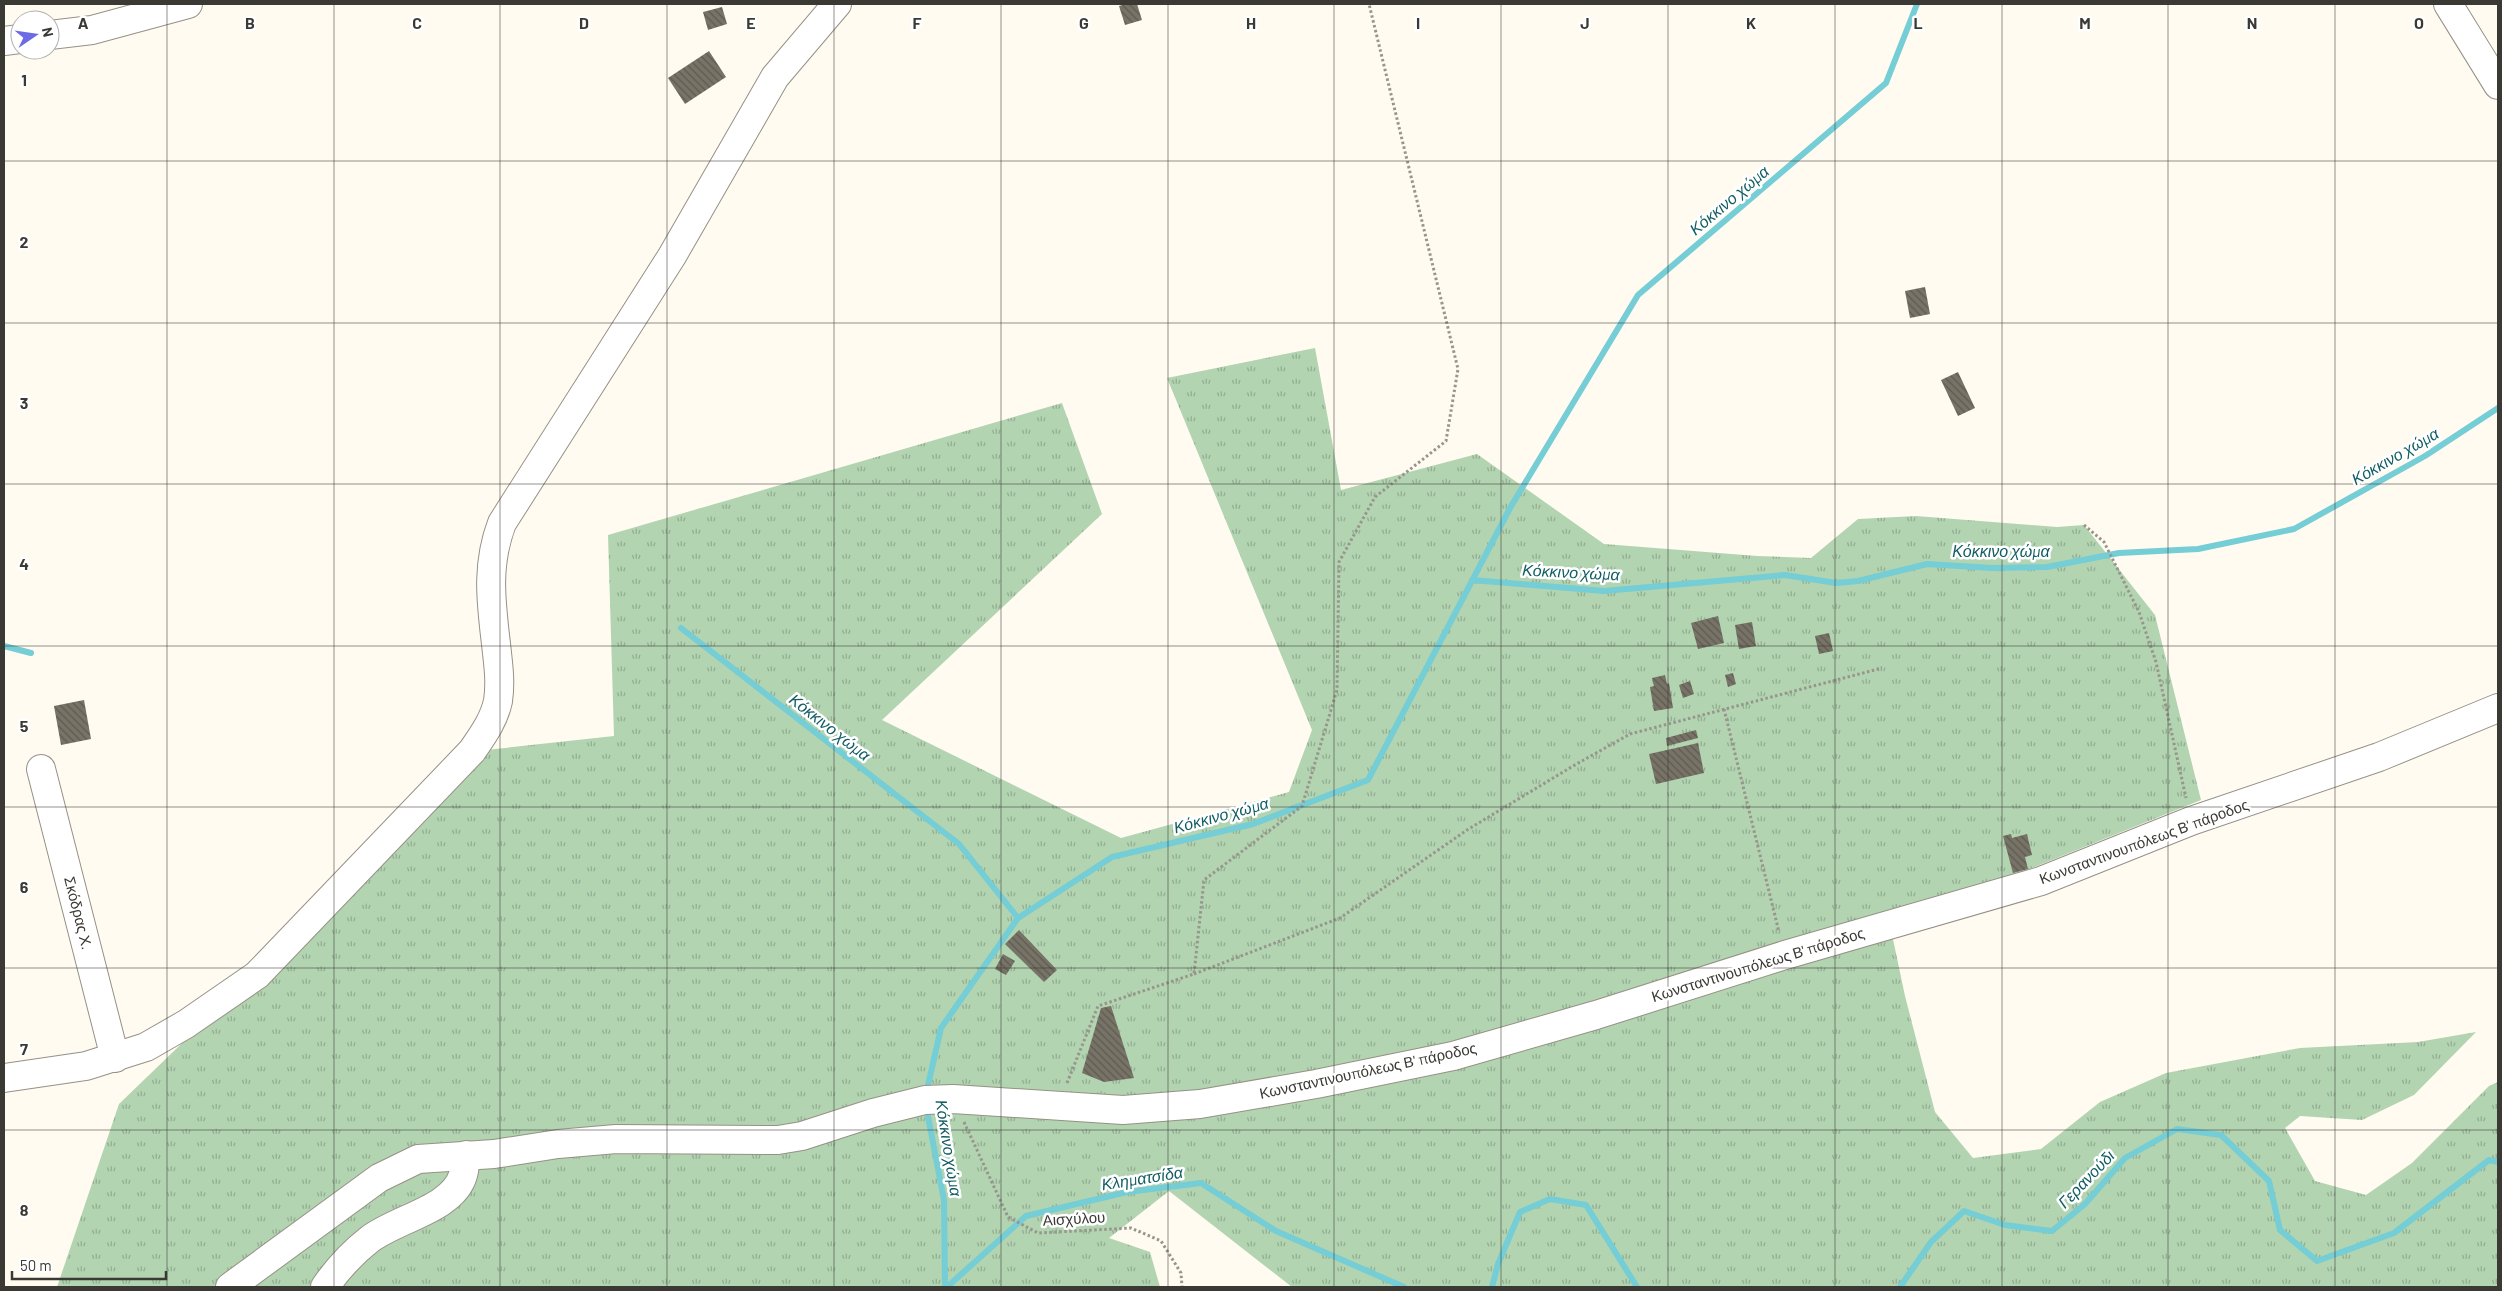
<svg xmlns="http://www.w3.org/2000/svg" width="2502" height="1291" viewBox="0 0 2502 1291" font-family="Barlow,sans-serif">
  <style>
    .grass { fill: url(#grass-tufts) }
    .lines { fill: none; stroke-linecap: round; stroke-linejoin: round }
    .stream { stroke: #75cdd5; stroke-width: 6 }
    .building { fill: url(#building-back-hatch) }
    .minor-casing { stroke: #969186; stroke-width: 30 }
    .path { stroke: #98958d; stroke-width: 3; stroke-dasharray: 2.5 2.5; stroke-linecap: butt }
    .minor { stroke: #fff; stroke-width: 28 }
    .grid { fill: none; stroke: #3b3934; stroke-width: 1; stroke-opacity: 0.55 }
    .labels { text-anchor: middle; stroke-width: 5; stroke-linejoin: round; paint-order: stroke }
    .street-label { font-size: 15px; fill: #3b3934; stroke: #fff }
    .water-label { font-size: 16px; font-style: italic; fill: #105d63; stroke: #fff }
    .grid-label { font-size: 16px; text-anchor: middle; font-weight: bold; fill: #3b3934; stroke: #fff; stroke-width: 5; stroke-linejoin: round; paint-order: stroke }
  </style>
  <defs>
    <pattern id="grass-tufts" width="24" height="20" patternUnits="userSpaceOnUse" patternTransform="scale(1.25)"><rect width="24" height="20" fill="#b2d4b1"/><path d="M3 7l-1-3M5 7V3M7 7l1-3M15 17l-1-3M17 17v-4M19 17l1-3" fill="none" stroke="#92ad91"/></pattern>
    <pattern id="building-back-hatch" width="6" height="6" patternUnits="userSpaceOnUse" patternTransform="scale(1.25)"><rect width="6" height="6" fill="#777367"/><path d="M-1 5l2 2M0 0l6 6M5-1l2 2" fill="none" stroke="#5e5a51"/></pattern>
  </defs>
  <rect width="100%" height="100%" fill="#fffbf0"/>
  <!-- grass -->
  <polygon class="grass" points="1315,348 1341,490 1477,454 1604,544 1757,556 1811,558 1858,519 1916,516 2057,527 2084,525 2155,615 2201,800 1890,925 1905,996 1935,1112 1973,1158 2041,1149 2100,1102 2166,1073 2300,1048 2418,1042 2476,1032 2414,1095 2362,1120 2300,1116 2285,1128 2315,1181 2366,1195 2412,1163 2489,1086 2498,1082 2498,1287 1292,1287 1169,1191 1109,1238 1150,1252 1160,1287 57,1287 119,1104 486,750 614,736 608,535 1062,403 1102,514 882,720 1121,838 1289,792 1312,730 1167,378"/>
  <g class="lines">
    <!-- stream -->
    <g class="stream">
      <polyline points="1472,580 1604,591 1785,575 1836,583 1858,581 1927,564 1992,568 2047,567 2119,553 2198,549 2294,529 2425,456 2498,408"/>
      <polyline points="681,628 959,844 1018,918"/>
      <polyline points="4,646 31,653"/>
      <polyline points="926,1094 941,1028 1018,918 1112,857 1253,824 1368,780 1510,508 1638,295 1886,83 1917,4"/>
      <polyline points="926,1106 944,1200 945,1287"/>
      <polyline points="947,1287 1026,1216 1127,1192 1201,1183 1276,1231 1404,1287"/>
      <polyline points="1492,1287 1498,1264 1520,1212 1550,1199 1586,1205 1637,1287"/>
      <polyline points="1900,1287 1931,1242 1964,1211 2005,1225 2052,1231 2085,1204 2125,1158 2177,1129 2221,1135 2269,1181 2280,1230 2317,1261 2394,1233 2489,1160 2498,1162"/>
    </g>
  </g>
  <!-- building -->
  <g class="building">
    <polygon points="1126,4 1137,4 1142,20 1125,25 1119,6"/>
    <polygon points="722,7 727,24 708,30 703,12"/>
    <polygon points="709,51 726,77 685,104 668,78"/>
    <polygon points="1925,287 1930,314 1910,318 1905,291"/>
    <polygon points="1958,372 1975,408 1958,416 1941,380"/>
    <polygon points="1718,616 1724,643 1698,649 1691,623"/>
    <polygon points="1752,622 1756,646 1739,649 1735,625"/>
    <polygon points="1829,633 1833,651 1819,654 1815,636"/>
    <polygon points="1733,673 1736,684 1728,687 1725,675"/>
    <polygon points="1665,675 1667,684 1669,683 1673,708 1654,711 1650,687 1654,686 1652,678"/>
    <polygon points="1690,681 1694,694 1683,698 1679,685"/>
    <polygon points="84,700 91,739 61,745 54,706"/>
    <polygon points="1696,730 1698,738 1667,746 1666,738"/>
    <polygon points="1698,743 1704,773 1656,784 1649,754"/>
    <polygon points="2011,834 2012,838 2027,834 2032,855 2025,857 2028,869 2013,873 2003,836"/>
    <polygon points="1019,930 1057,970 1044,982 1005,944"/>
    <polygon points="1003,954 1015,961 1006,975 995,969"/>
    <polygon points="1111,1006 1134,1078 1104,1082 1082,1073 1101,1008"/>
  </g>
  <g class="lines">
    <!-- minor casing -->
    <g class="minor-casing">
      <g id="minor">
        <polyline points="2448,4 2498,85"/>
        <polyline points="50,35 92,30 188,4"/>
        <polyline points="4,41 20,39"/>
        <polyline points="41,769 115,1058"/>
        <path d="M 4,1078 L 86,1066 L 146,1047 L 186,1024 L 257,975 L 472,751 C 483,735 494,720 498,701 C 501,681 498,663 496,644 C 491,601 486,565 502,523 L 672,256 L 775,77 L 837,4"/>
        <polyline points="230,1287 379,1178 418,1159 494,1154 558,1144 616,1139 778,1140 802,1136 873,1113 925,1100 953,1099 1123,1110 1200,1104 1316,1084 1453,1056 1596,1015 1785,955 2041,881 2191,821 2379,757 2498,708"/>
        <path d="M 325,1287 C 338,1268 352,1253 370,1239 C 398,1218 453,1209 463,1175 C 465,1169 465,1161 466,1155"/>
      </g>
    </g>
    <!-- path -->
    <g class="path">
      <polyline points="2084,525 2104,542 2139,612 2156,662 2186,798"/>
      <polyline points="1724,709 1779,932"/>
      <polyline points="1194,974 1340,918 1467,830 1573,766 1630,734 1882,668"/>
      <polyline points="1067,1083 1098,1006 1194,974 1204,880 1302,806 1337,690 1339,562 1375,497 1446,441 1458,369 1369,4"/>
      <polyline points="964,1122 1008,1217 1038,1233 1131,1228 1161,1241 1181,1273 1182,1287"/>
    </g>
    <!-- minor -->
    <use href="#minor" class="minor"/>
  </g>
  <!-- grid -->
  <path class="grid" d="M 167,4 L 167,1287M 334,4 L 334,1287M 500,4 L 500,1287M 667,4 L 667,1287M 834,4 L 834,1287M 1001,4 L 1001,1287M 1168,4 L 1168,1287M 1334,4 L 1334,1287M 1501,4 L 1501,1287M 1668,4 L 1668,1287M 1835,4 L 1835,1287M 2002,4 L 2002,1287M 2168,4 L 2168,1287M 2335,4 L 2335,1287M 4,161 L 2498,161M 4,323 L 2498,323M 4,484 L 2498,484M 4,646 L 2498,646M 4,807 L 2498,807M 4,968 L 2498,968M 4,1130 L 2498,1130"/>
  <g class="labels">
    <!-- street labels -->
    <g class="street-label">
      <text transform="translate(2144 842) rotate(-20)" y="5">Κωνσταντινουπόλεως Β' πάροδος</text>
      <text transform="translate(78 913) rotate(76)" y="5">Σκόδρας Χ.</text>
      <text transform="translate(1758 965) rotate(-17)" y="5">Κωνσταντινουπόλεως Β' πάροδος</text>
      <text transform="translate(1368 1071) rotate(-12)" y="5">Κωνσταντινουπόλεως Β' πάροδος</text>
      <text transform="translate(1074 1219) rotate(-3)" y="5">Αισχύλου</text>
    </g>
    <!-- water labels -->
    <g class="water-label">
      <text transform="translate(1729 200) rotate(-40)" y="6">Κόκκινο χώμα</text>
      <text transform="translate(2395 456) rotate(-30)" y="6">Κόκκινο χώμα</text>
      <text x="2001" y="557">Κόκκινο χώμα</text>
      <text transform="translate(1571 572) rotate(3)" y="6">Κόκκινο χώμα</text>
      <text transform="translate(830 727) rotate(38)" y="6">Κόκκινο χώμα</text>
      <text transform="translate(1221 815) rotate(-15)" y="6">Κόκκινο χώμα</text>
      <text transform="translate(949 1148) rotate(81)" y="6">Κόκκινο χώμα</text>
      <text transform="translate(1142 1178) rotate(-9)" y="6">Κληματσίδα</text>
      <text transform="translate(2086 1179) rotate(-46)" y="6">Γερανούδι</text>
    </g>
  </g>
  <g class="grid-label">
    <text x="83" y="29">A</text>
    <text x="250" y="29">B</text>
    <text x="417" y="29">C</text>
    <text x="584" y="29">D</text>
    <text x="751" y="29">E</text>
    <text x="917" y="29">F</text>
    <text x="1084" y="29">G</text>
    <text x="1251" y="29">H</text>
    <text x="1418" y="29">I</text>
    <text x="1585" y="29">J</text>
    <text x="1751" y="29">K</text>
    <text x="1918" y="29">L</text>
    <text x="2085" y="29">M</text>
    <text x="2252" y="29">N</text>
    <text x="2419" y="29">O</text>
    <text x="24" y="86">1</text>
    <text x="24" y="248">2</text>
    <text x="24" y="409">3</text>
    <text x="24" y="570">4</text>
    <text x="24" y="732">5</text>
    <text x="24" y="893">6</text>
    <text x="24" y="1055">7</text>
    <text x="24" y="1216">8</text>
  </g>
  <!-- border -->
  <rect width="2502" height="1291" fill="none" stroke="#3b3934" stroke-width="10"/>
  <!-- north arrow -->
  <g transform="translate(35 35) rotate(77)"><circle r="24" fill="#ffffff" stroke="#b1b0ae"/>
  <path d="M0-4L9 19L0 12L-9 19Z" fill="#6c6ae4"/>
  <text y="-8" font-size="14" font-weight="bold" text-anchor="middle" fill="#3b3934">N</text>
  </g>
  <!-- scale -->
  <path d="M12 1271v8h154v-8" fill="none" stroke="#3b3934" stroke-width="2.5"/>
  <text x="20" y="1271" font-size="15" fill="#3b3934" stroke="#ffffff" stroke-width="4" paint-order="stroke">50 m</text>
</svg>
